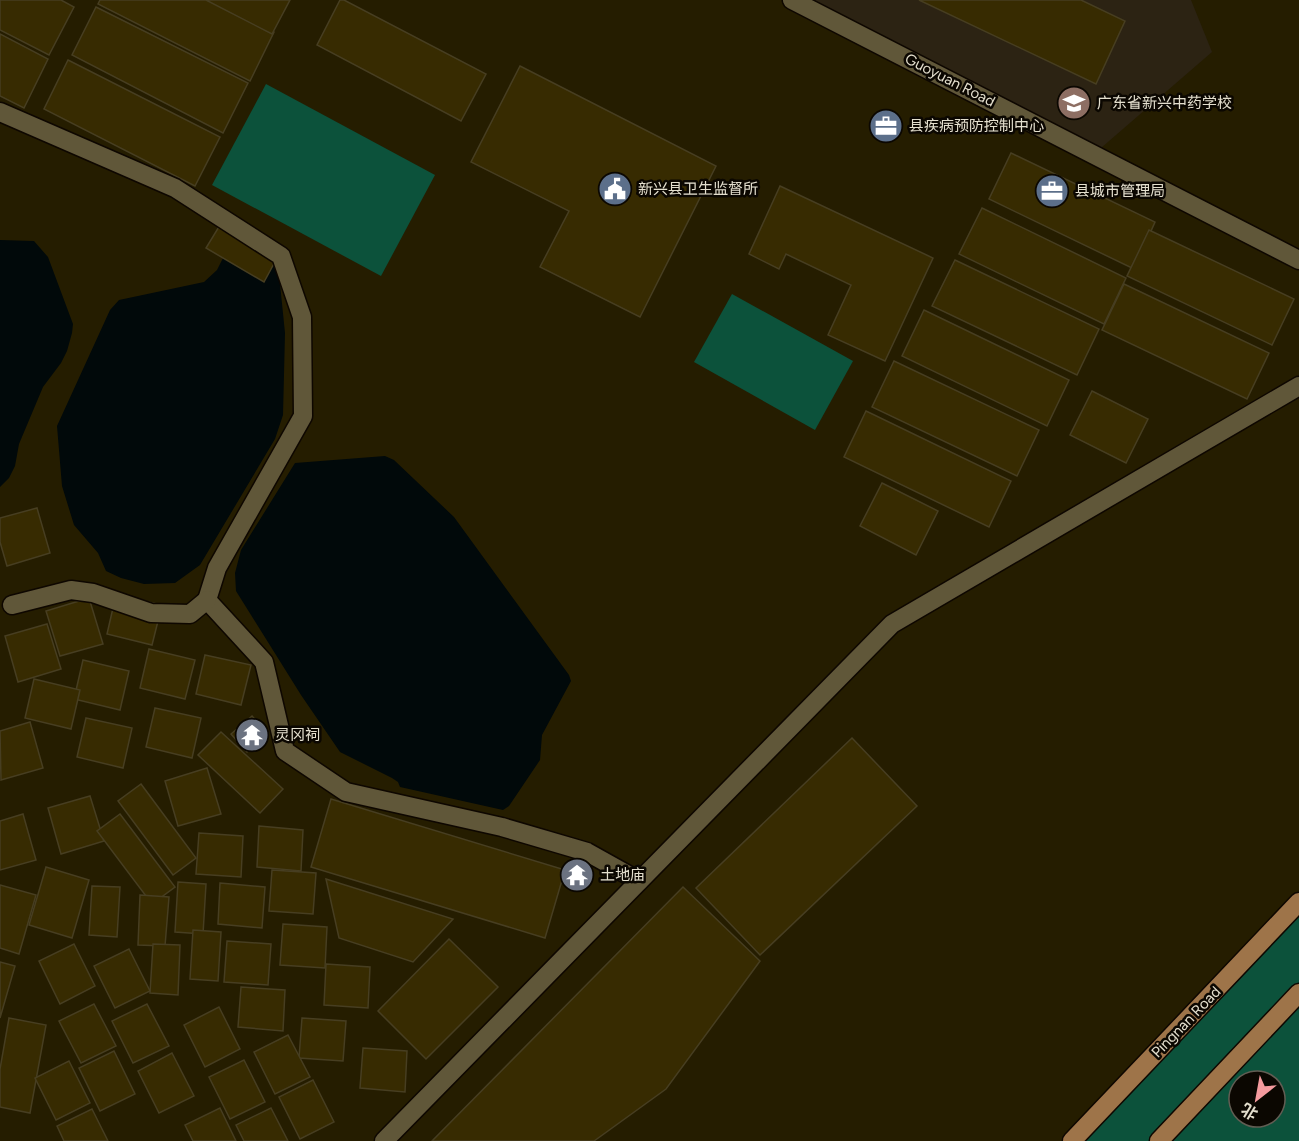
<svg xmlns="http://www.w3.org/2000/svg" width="1299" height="1141" viewBox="0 0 1299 1141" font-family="Figtree,'Noto Sans SC',sans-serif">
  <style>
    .education { fill: #2c2313 }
    .green { fill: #0c523b; fill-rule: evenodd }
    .water { fill: #01090a }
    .building { fill: #372b01; stroke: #473e21; stroke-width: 1.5 }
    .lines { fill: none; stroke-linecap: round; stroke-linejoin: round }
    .minor-casing { stroke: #0e0700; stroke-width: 21 }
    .major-casing { stroke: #0e0700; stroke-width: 21 }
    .minor { stroke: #605739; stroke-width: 18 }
    .major { stroke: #9e7449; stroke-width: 18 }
    .labels { text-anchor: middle; stroke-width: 5; stroke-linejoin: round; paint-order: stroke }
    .street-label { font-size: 15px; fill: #e4dfce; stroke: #0b0701 }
    .poi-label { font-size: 15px; fill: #e4dfce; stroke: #0b0701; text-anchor: start }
  </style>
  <rect width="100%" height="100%" fill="#251d00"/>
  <!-- education -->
  <polygon class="education" points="793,0 1191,0 1212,52 1094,154"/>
  <!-- green -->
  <g class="green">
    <polygon points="266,84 435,175 381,276 212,185"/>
    <polygon points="732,294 853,361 815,430 694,362"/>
    <path d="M 1299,902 L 1299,1141 L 1072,1141 ZM 1239,1081 L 1275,1081 L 1275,1117 L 1239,1117 Z"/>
  </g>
  <!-- water -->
  <g class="water">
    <polygon points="0,240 34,241 48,257 73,324 72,333 67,351 61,363 43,387 19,444 15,466 9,478 0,487"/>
    <polygon points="231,242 267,257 277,271 280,284 285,333 283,415 275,439 200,565 175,583 144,584 121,578 106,571 98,553 74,525 62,486 57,426 110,310 119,300 204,282 217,270"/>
    <polygon points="385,456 394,460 454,517 569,675 571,681 542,735 540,760 509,806 503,810 400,787 398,782 392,778 340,752 301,695 236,591 235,573 241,550 295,463"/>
  </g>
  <!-- building -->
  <g class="building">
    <polygon points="0,0 61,0 74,7 49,55 0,30"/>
    <polygon points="100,0 210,0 274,32 250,81 98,4"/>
    <polygon points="206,0 290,0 272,34"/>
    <polygon points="340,0 344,0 486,74 461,121 317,45"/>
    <polygon points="919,0 1081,0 1125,21 1096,84"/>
    <polygon points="96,7 248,83 223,133 72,55"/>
    <polygon points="0,34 48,59 24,108 0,96"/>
    <polygon points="68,60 220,137 195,186 44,109"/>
    <polygon points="520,66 716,166 640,317 540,267 569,211 471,162"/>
    <polygon points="1011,153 1155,222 1134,269 989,199"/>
    <polygon points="780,186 933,258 885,361 828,335 851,285 786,254 779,269 749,254"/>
    <polygon points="982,208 1126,278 1104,324 959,254"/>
    <polygon points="220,225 277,258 264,282 206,248"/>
    <polygon points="1149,230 1294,299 1272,345 1127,276"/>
    <polygon points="955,260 1099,329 1077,375 932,306"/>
    <polygon points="1124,284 1269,353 1247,399 1102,330"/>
    <polygon points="924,310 1069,380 1047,426 902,356"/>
    <polygon points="894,361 1039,430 1017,476 872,407"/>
    <polygon points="1092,391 1148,419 1126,463 1070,435"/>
    <polygon points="866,411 1011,481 989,527 844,457"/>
    <polygon points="882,483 938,511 916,555 860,526"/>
    <polygon points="37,508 50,553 7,566 0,542 0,518"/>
    <polygon points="116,595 162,605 152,645 107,634"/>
    <polygon points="89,598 103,644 60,656 46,611"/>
    <polygon points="47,624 61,669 18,682 5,636"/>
    <polygon points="149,649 195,660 185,699 140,688"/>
    <polygon points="205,655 251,665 241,705 196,694"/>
    <polygon points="83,660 129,671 120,710 74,699"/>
    <polygon points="34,679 80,690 71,729 25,718"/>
    <polygon points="155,708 201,718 192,758 146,747"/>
    <polygon points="252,716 268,735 247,752 231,734"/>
    <polygon points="86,718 132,728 123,768 77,757"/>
    <polygon points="30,722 43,768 1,780 0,731"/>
    <polygon points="221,732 283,789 260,813 198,755"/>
    <polygon points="852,738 917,806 760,955 696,888"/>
    <polygon points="207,768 221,814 178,826 165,781"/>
    <polygon points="141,784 196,858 173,875 118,801"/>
    <polygon points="90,796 104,841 61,854 48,808"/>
    <polygon points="331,799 565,870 545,938 311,867"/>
    <polygon points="23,814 36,860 0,870 0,821"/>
    <polygon points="120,814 175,887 152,904 97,831"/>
    <polygon points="259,826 303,830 301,871 257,867"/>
    <polygon points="199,833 243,836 241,877 196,874"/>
    <polygon points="46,867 89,880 72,938 29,925"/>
    <polygon points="272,870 316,873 313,914 269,911"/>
    <polygon points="326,879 453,919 413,962 339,938"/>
    <polygon points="178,882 206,884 203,934 175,932"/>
    <polygon points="220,883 265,887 262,928 218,924"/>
    <polygon points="0,885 36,895 19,954 0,948"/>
    <polygon points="92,886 120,887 117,937 89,935"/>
    <polygon points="683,887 760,961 666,1089 594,1141 432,1141"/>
    <polygon points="140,895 169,897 165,946 138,945"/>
    <polygon points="283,924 327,927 325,968 280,965"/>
    <polygon points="193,930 221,932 218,981 190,979"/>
    <polygon points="449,939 498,987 426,1059 378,1011"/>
    <polygon points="227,941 271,944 268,985 224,982"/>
    <polygon points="74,944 95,986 60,1004 39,961"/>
    <polygon points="153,944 180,945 178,995 150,993"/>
    <polygon points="129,949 150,991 115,1008 94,966"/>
    <polygon points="0,962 15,966 0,1018"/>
    <polygon points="326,964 370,967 368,1008 324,1005"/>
    <polygon points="241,987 285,990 283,1031 238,1027"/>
    <polygon points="94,1004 116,1046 81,1063 59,1021"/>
    <polygon points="147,1004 169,1046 133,1063 112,1021"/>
    <polygon points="219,1007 240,1049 205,1067 184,1025"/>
    <polygon points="9,1018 46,1025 30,1113 0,1107 0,1069"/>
    <polygon points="302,1018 346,1021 343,1061 299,1058"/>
    <polygon points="288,1035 310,1077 275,1094 254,1052"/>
    <polygon points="363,1048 407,1051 405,1092 360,1088"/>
    <polygon points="114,1051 135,1094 100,1111 79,1068"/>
    <polygon points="172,1053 194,1096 159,1113 138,1071"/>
    <polygon points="244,1060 265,1102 230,1119 209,1077"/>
    <polygon points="69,1061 90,1103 56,1120 35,1078"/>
    <polygon points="313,1080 334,1122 300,1139 279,1097"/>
    <polygon points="220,1108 236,1141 193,1141 185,1125"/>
    <polygon points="271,1108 288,1141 244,1141 236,1125"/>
    <polygon points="92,1109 108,1141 64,1141 57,1126"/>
  </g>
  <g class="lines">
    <!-- minor casing -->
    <g class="minor-casing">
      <g id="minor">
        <polyline points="792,0 1299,260"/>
        <polyline points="0,112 175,188 281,256 302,317 303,416 217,568 207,600 264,662 285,751 346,792 502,827 587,852 639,881"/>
        <polyline points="12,605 71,590 93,593 151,613 190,614 207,600"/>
        <polyline points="384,1141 892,624 1299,386"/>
      </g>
    </g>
    <!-- major casing -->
    <g class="major-casing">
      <g id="major">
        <polyline points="1072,1141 1299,902"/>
        <polyline points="1159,1141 1299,993"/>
      </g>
    </g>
    <!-- minor -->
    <use href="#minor" class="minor"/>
    <!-- major -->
    <use href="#major" class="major"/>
  </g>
  <!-- icons -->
  <defs>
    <g id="university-disc" transform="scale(1.725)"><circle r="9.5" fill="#8d6e63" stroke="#0b0701"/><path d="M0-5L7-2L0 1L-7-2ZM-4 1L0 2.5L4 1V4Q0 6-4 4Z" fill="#fff"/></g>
    <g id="office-disc" transform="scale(1.725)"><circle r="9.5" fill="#5c6f8a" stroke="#0b0701"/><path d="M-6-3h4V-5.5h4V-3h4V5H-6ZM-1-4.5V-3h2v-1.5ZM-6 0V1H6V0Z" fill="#fff"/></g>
    <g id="civic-disc" transform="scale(1.725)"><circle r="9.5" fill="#5c6f8a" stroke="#0b0701"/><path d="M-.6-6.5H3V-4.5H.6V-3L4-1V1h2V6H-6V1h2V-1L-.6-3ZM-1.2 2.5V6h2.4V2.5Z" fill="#fff"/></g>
    <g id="temple-disc" transform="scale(1.725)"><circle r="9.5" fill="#6b7280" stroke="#0b0701"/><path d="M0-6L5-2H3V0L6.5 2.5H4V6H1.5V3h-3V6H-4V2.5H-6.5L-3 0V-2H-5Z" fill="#fff"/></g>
  </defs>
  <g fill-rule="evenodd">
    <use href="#university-disc" x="1074" y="103"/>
    <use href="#office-disc" x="886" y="126"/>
    <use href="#civic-disc" x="615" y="189"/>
    <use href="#office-disc" x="1052" y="191"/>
    <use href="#temple-disc" x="252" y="735"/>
    <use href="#temple-disc" x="577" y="875"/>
  </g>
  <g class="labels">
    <!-- street labels -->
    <g class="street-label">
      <text transform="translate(950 80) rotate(27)" y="5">Guoyuan Road</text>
      <text transform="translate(1186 1022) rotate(-46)" y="5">Pingnan Road</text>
    </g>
    <!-- poi labels -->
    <g class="poi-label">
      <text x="1097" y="108">广东省新兴中药学校</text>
      <text x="909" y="131">县疾病预防控制中心</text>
      <text x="638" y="194">新兴县卫生监督所</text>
      <text x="1075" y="196">县城市管理局</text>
      <text x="275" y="740">灵冈祠</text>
      <text x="600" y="880">土地庙</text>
    </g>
  </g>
  <!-- north arrow -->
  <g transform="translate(1257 1099) rotate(211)"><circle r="28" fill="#0b0701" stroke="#625d53" stroke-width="1.5"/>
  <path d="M0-4.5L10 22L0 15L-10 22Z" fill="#f59b9e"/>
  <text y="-9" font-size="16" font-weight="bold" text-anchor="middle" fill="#e4dfce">北</text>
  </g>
</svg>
